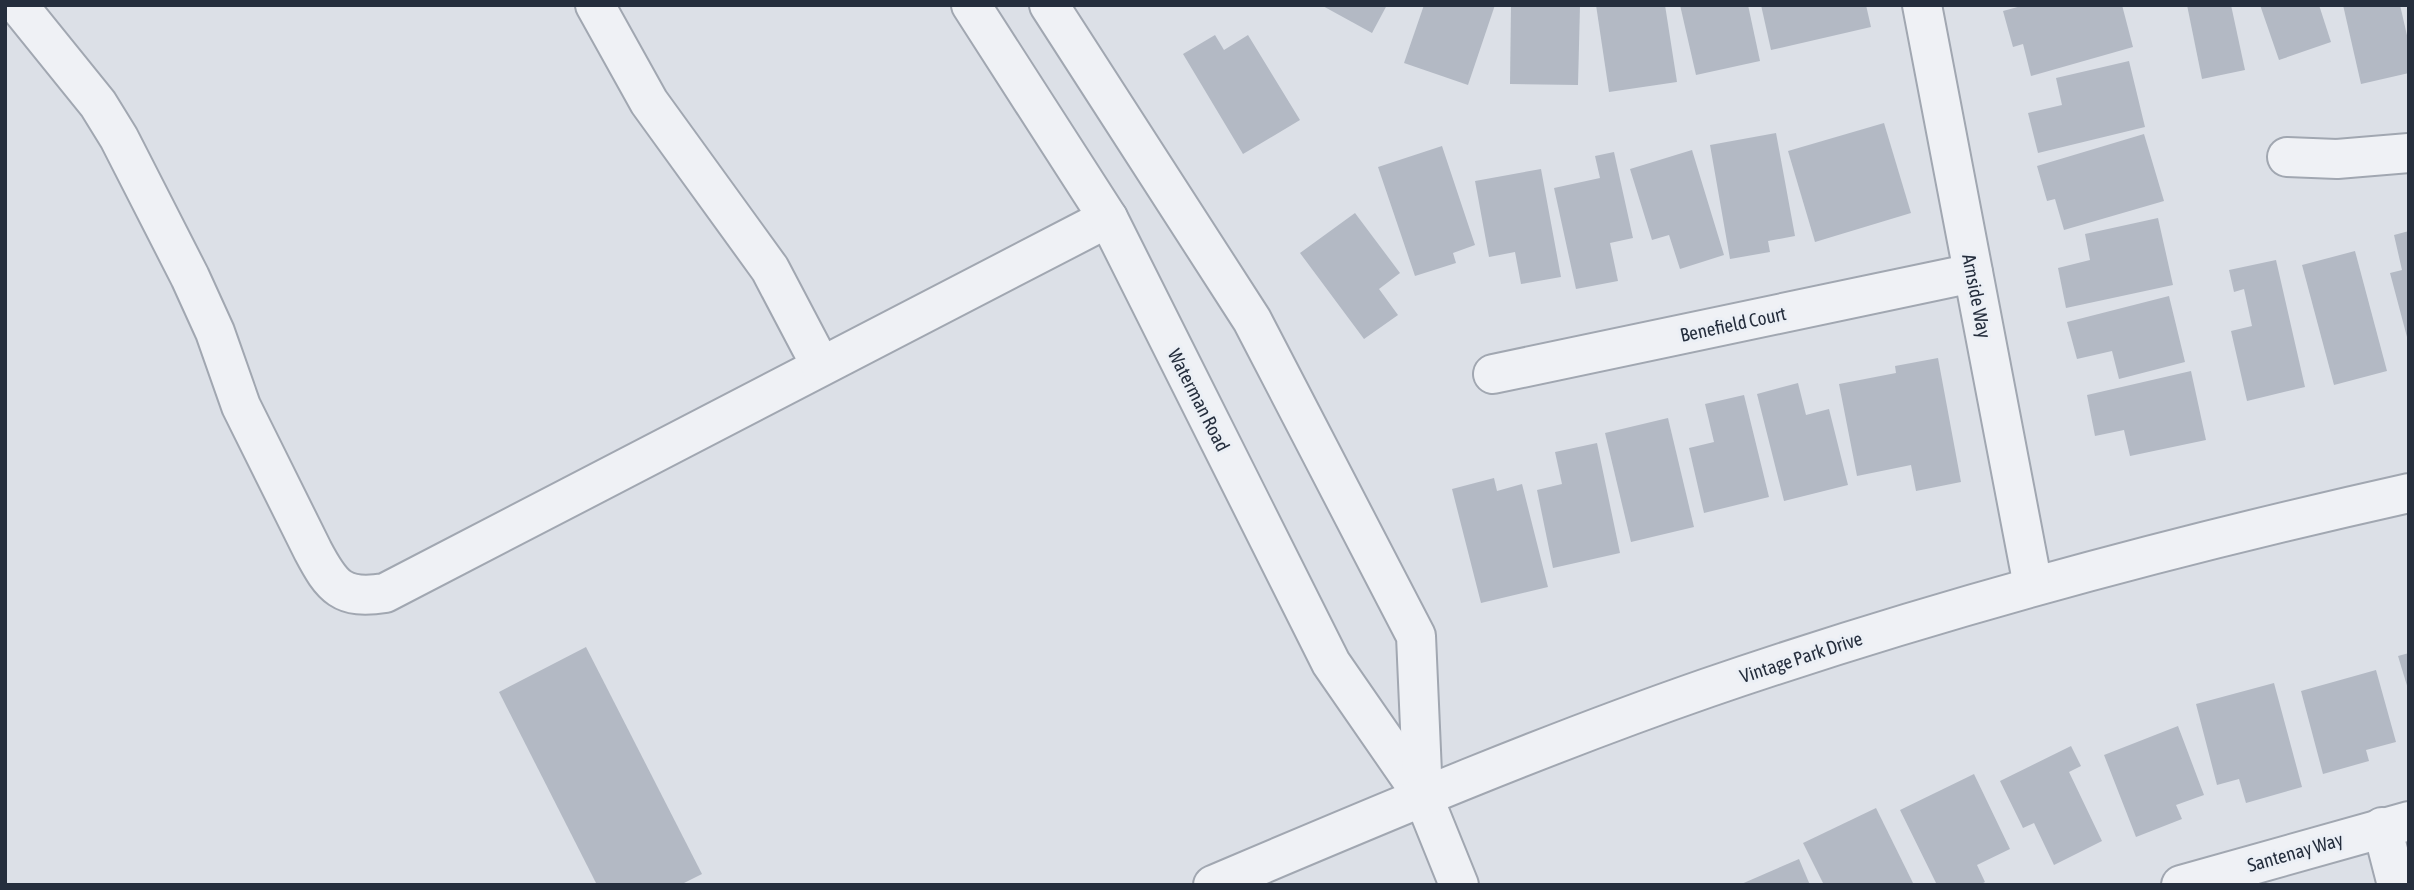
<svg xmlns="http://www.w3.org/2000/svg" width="2414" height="890" viewBox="0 0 2414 890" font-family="'Asap Condensed',sans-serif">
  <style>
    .building { fill: #b3b9c4 }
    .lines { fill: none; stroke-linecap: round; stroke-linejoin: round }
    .minor-casing { stroke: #a1a7b1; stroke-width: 42 }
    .minor { stroke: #eff1f5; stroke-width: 38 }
    .labels { text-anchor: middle; stroke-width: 6; stroke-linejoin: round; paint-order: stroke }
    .street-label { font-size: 19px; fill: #252e3d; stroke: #ebeff5 }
  </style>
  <rect width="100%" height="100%" fill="#dce0e7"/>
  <!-- building -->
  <g class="building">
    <polygon points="1321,5 1387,5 1372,33"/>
    <polygon points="1424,5 1495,5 1468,85 1404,63"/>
    <polygon points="1511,5 1580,6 1578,85 1510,84"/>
    <polygon points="1596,5 1665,5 1677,82 1609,92"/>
    <polygon points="1680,5 1748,5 1760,61 1696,75"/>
    <polygon points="1761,5 1866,5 1871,27 1771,50"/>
    <polygon points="2025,5 2122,5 2133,47 2031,76 2023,44 2013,47 2003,11"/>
    <polygon points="2187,5 2231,5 2245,70 2202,79"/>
    <polygon points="2260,5 2319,5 2331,42 2279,60"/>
    <polygon points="2343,5 2400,5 2409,44 2409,73 2361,84"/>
    <polygon points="1215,35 1224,50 1248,35 1300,120 1243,154 1183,54"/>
    <polygon points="2129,61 2145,127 2038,153 2028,113 2062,105 2056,78"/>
    <polygon points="1884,123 1911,213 1815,242 1788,151"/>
    <polygon points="1776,133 1795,236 1768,241 1770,252 1730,259 1710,145"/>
    <polygon points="2144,134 2164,201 2064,230 2055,199 2047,201 2037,166"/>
    <polygon points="1442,146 1475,245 1453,253 1456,263 1415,276 1378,167"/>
    <polygon points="1692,150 1724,255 1680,269 1669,235 1652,240 1630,169"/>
    <polygon points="1614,152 1633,238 1610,243 1618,281 1576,289 1554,188 1600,178 1595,156"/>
    <polygon points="1541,169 1561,277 1521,284 1515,252 1489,257 1475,181"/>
    <polygon points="1355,213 1400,273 1379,289 1398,315 1364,339 1300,253"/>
    <polygon points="2158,218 2173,285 2066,308 2058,268 2090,260 2085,234"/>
    <polygon points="2409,231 2409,336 2407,337 2390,273 2402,270 2394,235"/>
    <polygon points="2355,251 2387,371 2334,385 2302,265"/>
    <polygon points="2276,260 2305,387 2247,401 2231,331 2252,326 2244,289 2234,292 2229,270"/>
    <polygon points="2169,296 2185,362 2119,379 2112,351 2077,359 2067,322"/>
    <polygon points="1938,358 1961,482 1916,491 1911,465 1857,476 1839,384 1896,373 1895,366"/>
    <polygon points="2191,371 2206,440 2130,456 2124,430 2095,436 2087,395"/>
    <polygon points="1798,383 1806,415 1829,409 1848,485 1784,501 1757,394"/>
    <polygon points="1744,395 1769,497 1704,513 1689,448 1714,442 1705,404"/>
    <polygon points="1668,418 1694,527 1631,542 1605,433"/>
    <polygon points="1597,443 1620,553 1553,568 1537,490 1562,484 1555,452"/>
    <polygon points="1494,478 1497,491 1522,484 1548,587 1481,603 1452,489"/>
    <polygon points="586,647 702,874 680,885 597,885 499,692"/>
    <polygon points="2409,653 2409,688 2408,689 2398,656"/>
    <polygon points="2376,670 2396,742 2366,750 2369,761 2323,774 2301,691"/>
    <polygon points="2274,683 2302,787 2246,803 2239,779 2217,785 2196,704"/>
    <polygon points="2178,726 2204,795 2176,805 2182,819 2136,837 2104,755"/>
    <polygon points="2071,746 2081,766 2069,772 2102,841 2054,865 2034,823 2023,828 2000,781"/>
    <polygon points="1974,774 2010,849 1977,865 1985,882 1979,885 1937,885 1900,810"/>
    <polygon points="1876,808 1914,885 1824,885 1803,843"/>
    <polygon points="1799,859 1810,885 1739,885"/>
  </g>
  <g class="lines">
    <!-- minor casing -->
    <g class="minor-casing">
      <g id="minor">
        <path d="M 18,5 L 98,104 L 119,138 L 190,277 L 215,332 L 241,406 L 313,551 C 332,587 342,600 385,593 L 1108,218"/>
        <polyline points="595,5 649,102 770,269 821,366"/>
        <polyline points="971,5 1108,218 1331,663 1423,796 1459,885"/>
        <polyline points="1049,5 1252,320 1416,636 1423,796"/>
        <polyline points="1922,5 2033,586"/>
        <polyline points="2287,157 2337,159 2409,153"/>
        <polyline points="1493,374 1973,273"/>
        <polyline points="2382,827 2397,885"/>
        <path d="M 1213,885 C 1376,816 1540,746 1707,688 C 1937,609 2172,546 2409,493"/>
        <polyline points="2181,885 2409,821"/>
      </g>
    </g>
    <!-- minor -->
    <use href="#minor" class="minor"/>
  </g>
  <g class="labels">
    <!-- street labels -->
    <g class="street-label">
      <text transform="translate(1977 296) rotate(79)" y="7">Arnside Way</text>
      <text transform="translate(1733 324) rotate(-12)" y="7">Benefield Court</text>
      <text transform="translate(1199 400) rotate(63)" y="7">Waterman Road</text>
      <text transform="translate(1801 657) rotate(-18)" y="7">Vintage Park Drive</text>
      <text transform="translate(2295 852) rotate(-16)" y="7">Santenay Way</text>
    </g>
  </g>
  <!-- border -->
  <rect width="2414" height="890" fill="none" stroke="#252e3d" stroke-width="14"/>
</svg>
